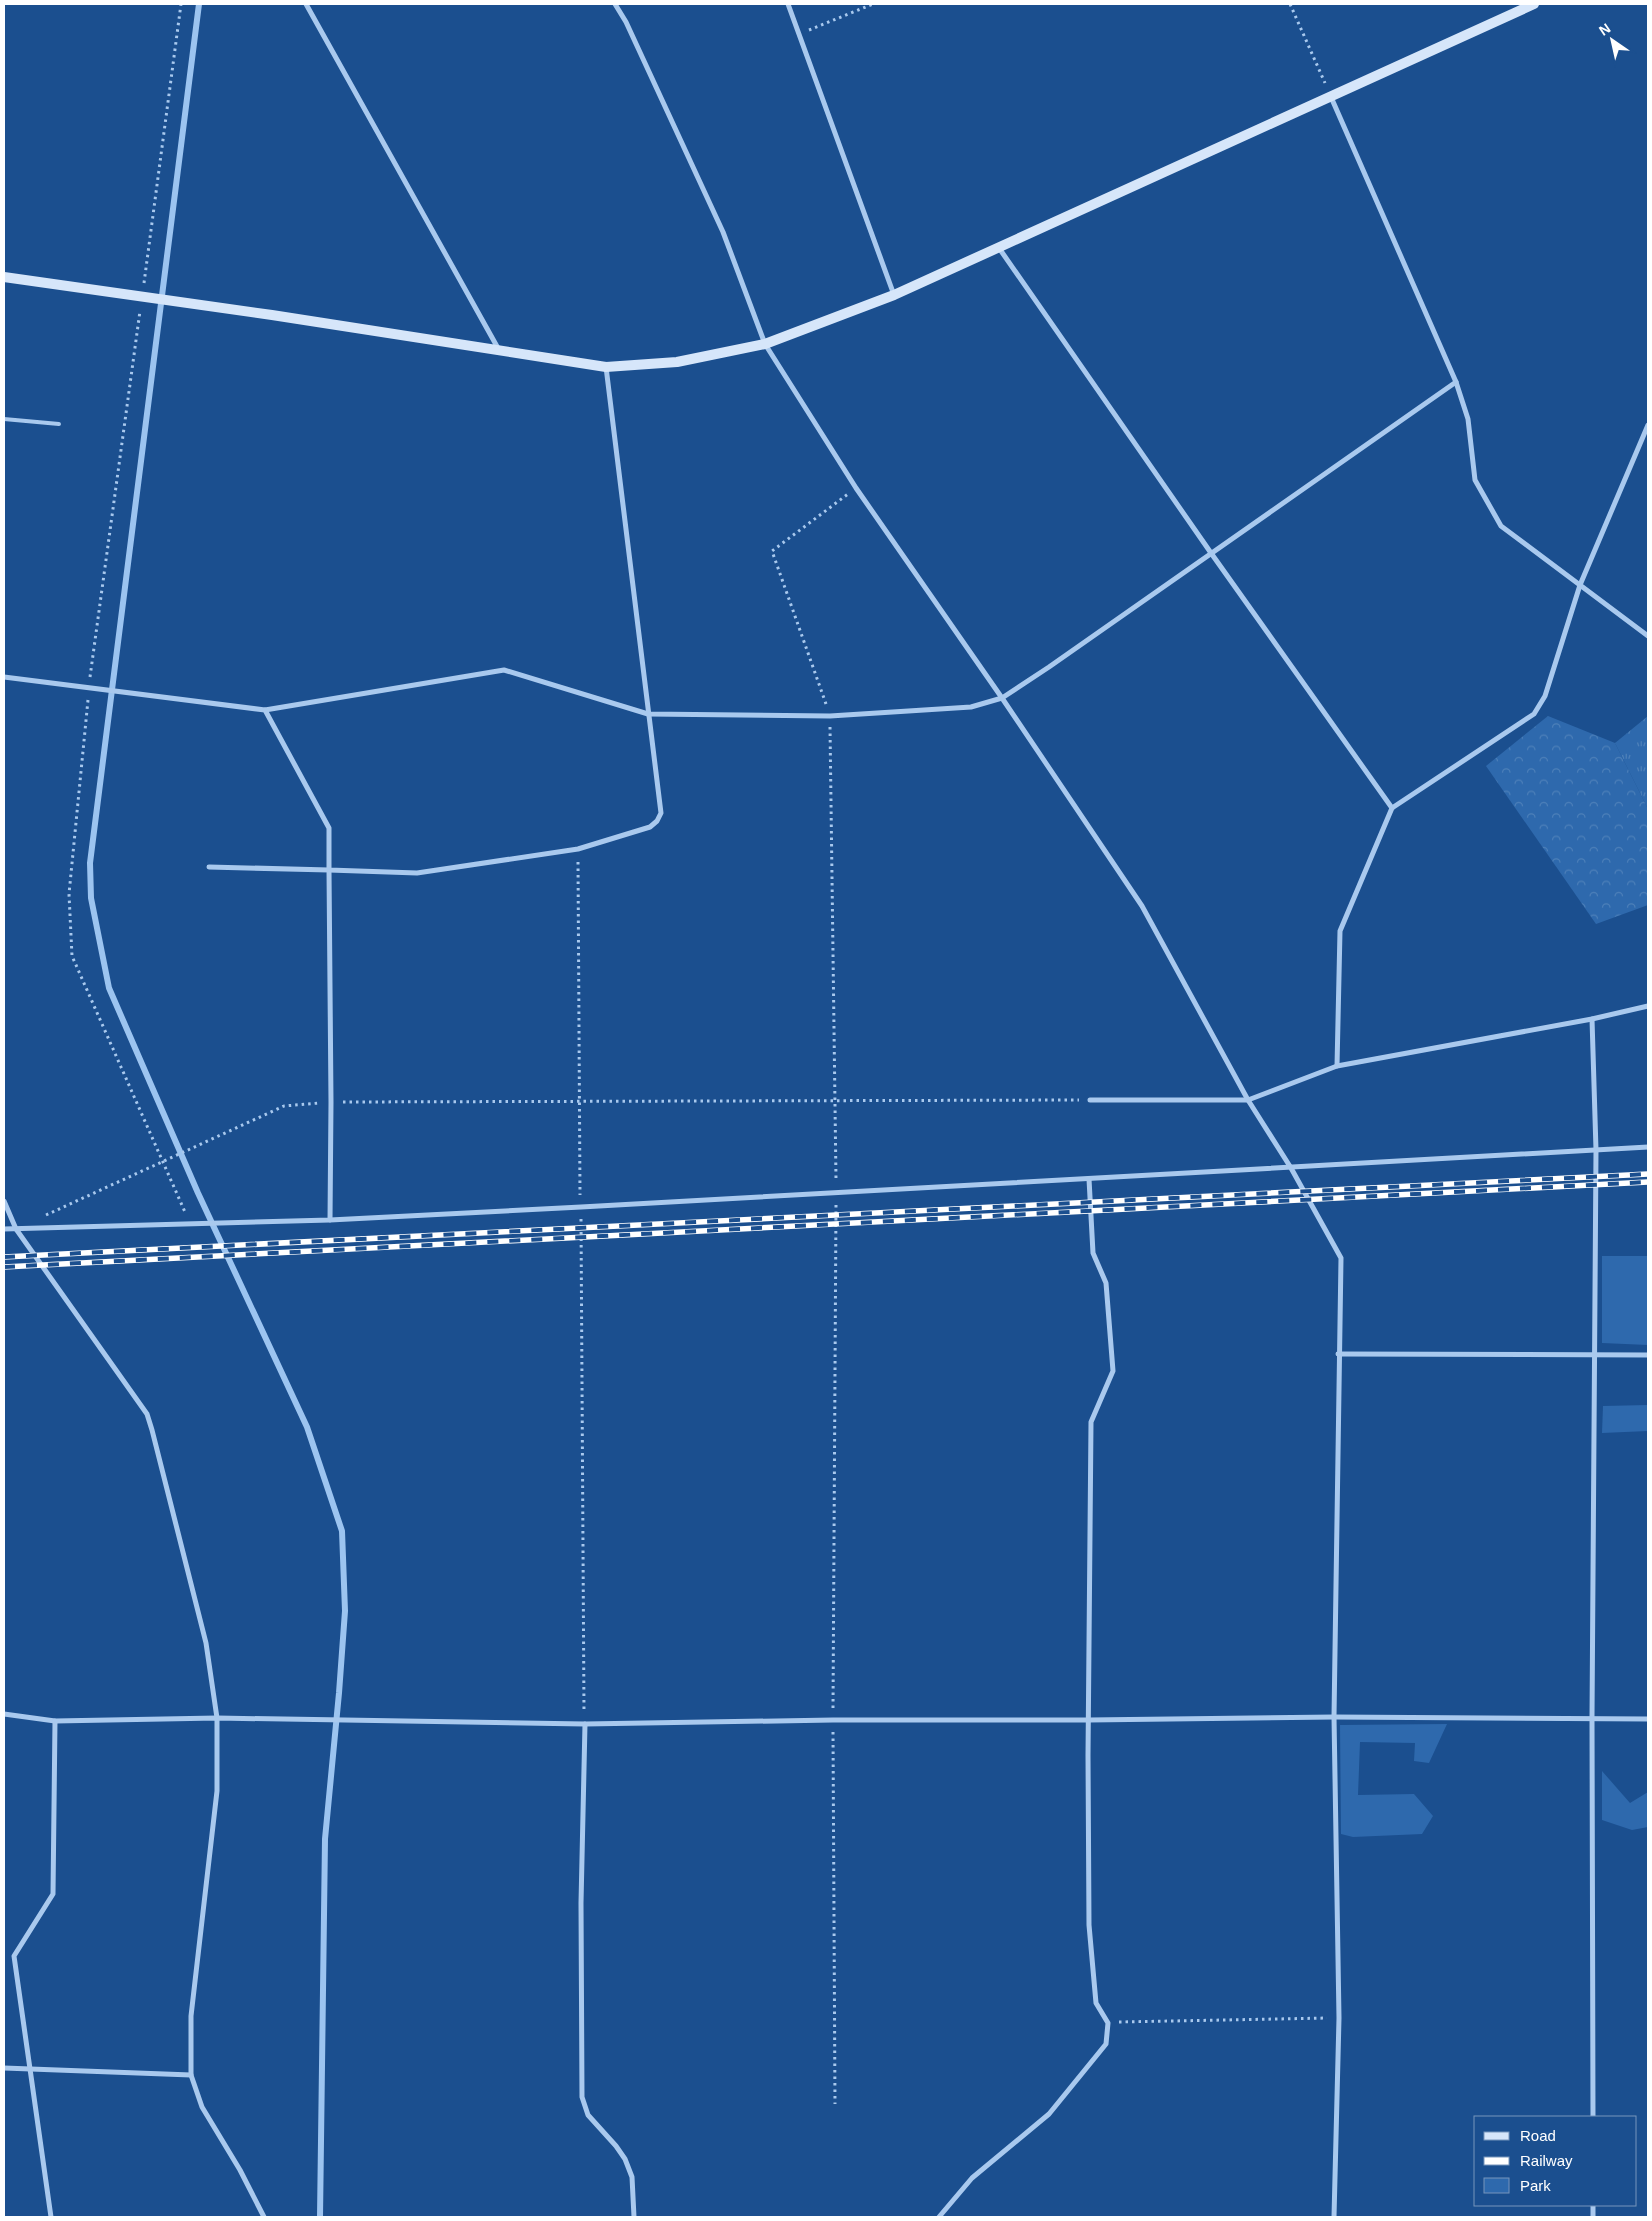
<svg xmlns="http://www.w3.org/2000/svg" width="1652" height="2221" viewBox="0 0 1652 2221" font-family="Helvetica,sans-serif">
  <style>
    .grass { fill: url(#grass-tufts) }
    .forest { fill: url(#forest-crowns) }
    .green { fill: #2e69ad }
    .lines { fill: none; stroke-linecap: round; stroke-linejoin: round }
    .stream { stroke: #9cc4f0; stroke-width: 6 }
    .path { stroke: #a9c9ee; stroke-width: 3; stroke-dasharray: 2.5 4; stroke-linecap: butt }
    .lane { stroke: #a9c9ee; stroke-width: 4 }
    .street { stroke: #a9c9ee; stroke-width: 5 }
    .secondary { stroke: #d6e6fa; stroke-width: 10 }
    .rail-casing { stroke: #fff; stroke-width: 5.5 }
    .rail { stroke: #1b4f8f; stroke-width: 4; stroke-dasharray: 11; stroke-linecap: butt }
  </style>
  <defs>
    <pattern id="grass-tufts" width="24" height="20" patternUnits="userSpaceOnUse" patternTransform="scale(1.25)"><rect width="24" height="20" fill="#2e69ad"/><path d="M3 7l-1-3M5 7V3M7 7l1-3M15 17l-1-3M17 17v-4M19 17l1-3" fill="none" stroke="#4d80b9"/></pattern>
    <pattern id="forest-crowns" width="20" height="18" patternUnits="userSpaceOnUse" patternTransform="scale(1.25)"><rect width="20" height="18" fill="#2e69ad"/><path d="M2 6a3 3 0 1 1 6 0M12 15a3 3 0 1 1 6 0" fill="none" stroke="#4d80b9"/></pattern>
  </defs>
  <rect width="100%" height="100%" fill="#1b4f8f"/>
  <!-- grass -->
  <polygon class="grass" points="1648,716 1648,809 1615,743"/>
  <!-- forest -->
  <polygon class="forest" points="1548,716 1615,743 1648,809 1648,905 1596,924 1486,766"/>
  <!-- green -->
  <g class="green">
    <polygon points="1602,1256 1648,1256 1648,1345 1602,1343"/>
    <polygon points="1648,1405 1648,1431 1602,1433 1603,1406"/>
    <polygon points="1447,1724 1429,1763 1414,1761 1415,1743 1360,1742 1358,1795 1414,1794 1433,1816 1422,1834 1353,1837 1341,1834 1340,1725"/>
    <polygon points="1602,1771 1630,1803 1648,1792 1648,1827 1632,1830 1602,1820"/>
  </g>
  <g class="lines">
    <!-- stream -->
    <polyline class="stream" points="199,4 90,863 91,898 109,988 198,1193 307,1427 342,1531 345,1611 339,1693 325,1839 320,2217"/>
    <!-- path -->
    <g class="path">
      <polyline points="1290,4 1325,83"/>
      <polyline points="809,30 873,4"/>
      <polyline points="144,283 181,4"/>
      <polyline points="90,677 140,311"/>
      <polyline points="88,700 69,894 72,956 185,1212"/>
      <polyline points="826,704 772,551 848,494"/>
      <polyline points="830,727 836,1180"/>
      <polyline points="578,862 580,1195"/>
      <polyline points="343,1102 1079,1100"/>
      <polyline points="46,1215 284,1106 319,1103"/>
      <polyline points="581,1219 584,1713"/>
      <polyline points="833,1708 836,1204"/>
      <polyline points="833,1732 835,2104"/>
      <polyline points="1119,2022 1327,2018"/>
    </g>
    <!-- lane -->
    <polyline class="lane" points="4,419 59,424"/>
    <!-- street -->
    <g class="street">
      <polyline points="306,4 499,350"/>
      <polyline points="615,4 626,22 723,232 765,344 856,488 1002,698 1142,906 1248,1100 1291,1168 1341,1258 1334,1717 1339,2018 1334,2217"/>
      <polyline points="788,4 894,295"/>
      <polyline points="1331,97 1456,382 1468,419 1475,480 1501,526 1648,636"/>
      <polyline points="999,248 1211,553 1392,808"/>
      <polyline points="4,677 265,710 329,828 329,870 417,873 578,849 650,827 657,821 661,813 606,367"/>
      <polyline points="265,710 504,670 648,714 830,716 971,707 1002,698 1049,667 1456,382"/>
      <polyline points="209,867 329,870 331,1102 330,1220"/>
      <polyline points="1592,1019 1596,1150 1592,1718 1593,2117"/>
      <polyline points="1337,1066 1340,931 1392,808 1534,714 1545,696 1580,585 1648,425"/>
      <polyline points="1090,1100 1248,1100 1337,1066 1592,1019 1648,1006"/>
      <polyline points="4,1201 16,1229 147,1414 152,1430 206,1643 217,1718 217,1791 191,2016 191,2075 202,2107 240,2170 264,2217"/>
      <polyline points="4,1229 330,1220 581,1207 1648,1147"/>
      <polyline points="1338,1354 1648,1355"/>
      <polyline points="4,1714 55,1721 217,1718 585,1724 833,1720 1089,1720 1334,1717 1648,1719"/>
      <polyline points="585,1724 581,1903 582,2097 588,2115 616,2146 625,2159 632,2177 634,2217"/>
      <polyline points="4,2068 191,2075"/>
      <polyline points="1593,2205 1593,2217"/>
      <polyline points="51,2217 14,1956 53,1894 55,1721"/>
      <polyline points="939,2217 972,2178 1049,2114 1106,2044 1108,2023 1096,2003 1089,1925 1088,1755 1091,1422 1113,1371 1106,1283 1093,1253 1089,1179"/>
    </g>
    <!-- secondary -->
    <polyline class="secondary" points="4,277 272,315 606,367 677,362 765,344 894,295 1534,4"/>
    <!-- rail casing -->
    <g class="rail-casing">
      <g id="rail">
        <polyline points="4,1257 1648,1174"/>
        <polyline points="4,1267 1648,1182"/>
      </g>
    </g>
    <!-- rail -->
    <use href="#rail" class="rail"/>
  </g>
  <!-- border -->
  <rect width="1652" height="2221" fill="none" stroke="#ffffff" stroke-width="10"/>
  <!-- legend -->
  <rect x="1474" y="2116" width="162" height="90" fill="#1b4f8f" stroke="#7695bc"/>
  <rect x="1484" y="2132" width="25" height="8" fill="#d6e6fa" stroke="#7695bc"/>
  <text x="1520" y="2141" font-size="15" fill="#ffffff">Road</text>
  <rect x="1484" y="2157" width="25" height="8" fill="#ffffff" stroke="#7695bc"/>
  <text x="1520" y="2166" font-size="15" fill="#ffffff">Railway</text>
  <rect x="1484" y="2178" width="25" height="15" fill="#2e69ad" stroke="#7695bc"/>
  <text x="1520" y="2191" font-size="15" fill="#ffffff">Park</text>
  <!-- north arrow -->
  <g transform="translate(1612 40) rotate(326)" stroke="#1b4f8f" stroke-width="4" paint-order="stroke">
  <path d="M0-4L9 19L0 12L-9 19Z" fill="#ffffff"/>
  <text y="-8" font-size="14" font-weight="bold" text-anchor="middle" fill="#ffffff">N</text>
  </g>
</svg>
